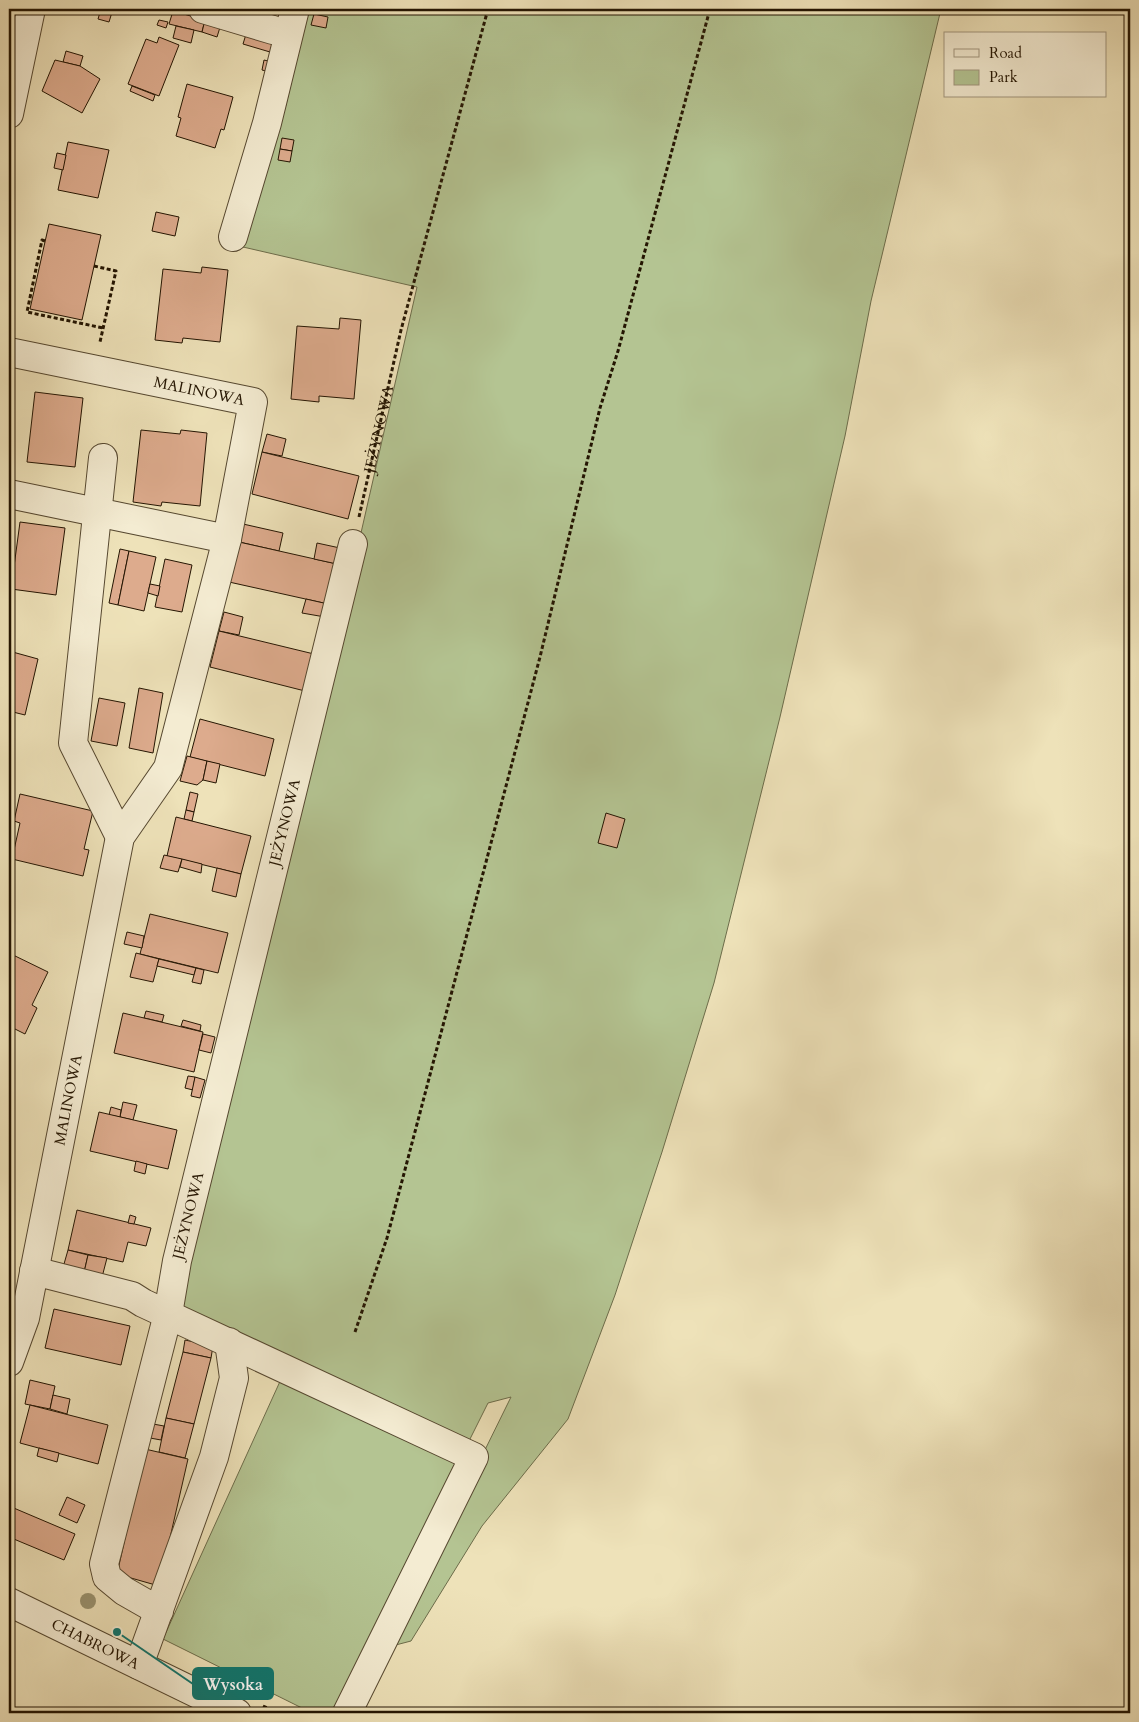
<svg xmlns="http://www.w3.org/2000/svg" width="1139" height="1722" viewBox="0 0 1139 1722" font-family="Cardo,serif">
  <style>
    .green { fill: #b4c492; stroke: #6c6c4a }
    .building { fill: #ddab8d; stroke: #241502 }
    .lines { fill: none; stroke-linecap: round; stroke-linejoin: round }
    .minor-casing { stroke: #564830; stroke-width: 30 }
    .path { stroke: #241502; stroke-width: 3; stroke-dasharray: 4 2.5; stroke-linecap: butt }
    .minor { stroke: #f4ecd2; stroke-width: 28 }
    .tree { fill: #9a9370 }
    .labels { text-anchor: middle; stroke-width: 4; stroke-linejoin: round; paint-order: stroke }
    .street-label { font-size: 15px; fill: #241502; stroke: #f4ecd2 }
    .leader { fill: none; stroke: #0f766e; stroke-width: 2 }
    .callout-dot { fill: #0f766e; stroke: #f4ecd2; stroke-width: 2 }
    .callout { fill: #0f766e; stroke: #0f766e; stroke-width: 2 }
    .callout-label { font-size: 16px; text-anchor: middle; font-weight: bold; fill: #fff }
  </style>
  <rect width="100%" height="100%" fill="#eee2b9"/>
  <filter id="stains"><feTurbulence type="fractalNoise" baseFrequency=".004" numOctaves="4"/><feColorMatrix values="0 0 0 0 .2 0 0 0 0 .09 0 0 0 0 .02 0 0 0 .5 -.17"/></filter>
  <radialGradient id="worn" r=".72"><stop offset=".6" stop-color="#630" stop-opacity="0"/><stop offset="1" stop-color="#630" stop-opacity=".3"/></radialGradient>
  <!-- green -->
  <g class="green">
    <polygon points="308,9 941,9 871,301 845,436 780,717 714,983 662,1152 615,1295 568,1419 482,1526 411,1641 388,1647 511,1397 488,1403 469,1441 185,1311 178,1295 353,568 417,287 243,247 286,105"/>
    <polygon points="282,1377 464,1462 337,1713 312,1713 163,1639"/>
  </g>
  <!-- building -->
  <g class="building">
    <polygon points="101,9 113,9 109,22 98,19"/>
    <polygon points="173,11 205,20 202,32 169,24"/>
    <polygon points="314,14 328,17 326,28 311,25"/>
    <polygon points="159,20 168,22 166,28 157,25"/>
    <polygon points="205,20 221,24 217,37 202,32"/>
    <polygon points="176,26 194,30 191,43 173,38"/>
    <polygon points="247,31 274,38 270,52 243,44"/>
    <polygon points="159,37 179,45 159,96 128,84 146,39 157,43"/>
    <polygon points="66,51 83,56 80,66 63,62"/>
    <polygon points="55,60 80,66 100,79 82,113 42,91"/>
    <polygon points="264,60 268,61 266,71 262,70"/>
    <polygon points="187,84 233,97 224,130 221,129 215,148 176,136 181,118 178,117"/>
    <polygon points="132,86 155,95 153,101 130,91"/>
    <polygon points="282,138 294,140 292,151 280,149"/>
    <polygon points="68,142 109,150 98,198 58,190"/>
    <polygon points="280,149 292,151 290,162 278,160"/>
    <polygon points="57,153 66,155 63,170 54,168"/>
    <polygon points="156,212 179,217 175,236 152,231"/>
    <polygon points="49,224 101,235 82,320 30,309"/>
    <polygon points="202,267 228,270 220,342 183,338 182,343 155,340 163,269 201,273"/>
    <polygon points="340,318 361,320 354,399 319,396 319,402 291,399 297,326 339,329"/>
    <polygon points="35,392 83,398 75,467 27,462"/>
    <polygon points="141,430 180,434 181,430 207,433 200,506 162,502 161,506 133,502"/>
    <polygon points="267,434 286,439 282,456 262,452"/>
    <polygon points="262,452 359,476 348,519 252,494"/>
    <polygon points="20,522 65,528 56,595 11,589"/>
    <polygon points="243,524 283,533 279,551 239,542"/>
    <polygon points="239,542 337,564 328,604 229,582"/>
    <polygon points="317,543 340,548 337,564 314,559"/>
    <polygon points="120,549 129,551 118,605 109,603"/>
    <polygon points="129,551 156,557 144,611 118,605"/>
    <polygon points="165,559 192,565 182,612 155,607"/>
    <polygon points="150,584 160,586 158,596 148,593"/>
    <polygon points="306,599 328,604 325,617 302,613"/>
    <polygon points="224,612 243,617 239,635 219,631"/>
    <polygon points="219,631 314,654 305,691 210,667"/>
    <polygon points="9,651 38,659 25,715 9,711"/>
    <polygon points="139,688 163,693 153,753 129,748"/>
    <polygon points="99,698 125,703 117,746 91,741"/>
    <polygon points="200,719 274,739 265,776 190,757"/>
    <polygon points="187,756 207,761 203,780 197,785 180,781"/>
    <polygon points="207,761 220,764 216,783 203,780"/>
    <polygon points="190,792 198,794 194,812 186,810"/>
    <polygon points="20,794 93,811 84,849 89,850 83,876 12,859 20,823 14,821"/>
    <polygon points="186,810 194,812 192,821 184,819"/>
    <polygon points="606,813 625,819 617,848 598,843"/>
    <polygon points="176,817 251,836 241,874 167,856"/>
    <polygon points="164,855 182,859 178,872 160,868"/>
    <polygon points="182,859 202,864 201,873 180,867"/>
    <polygon points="217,868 241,874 236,897 212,891"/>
    <polygon points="150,914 228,933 218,973 140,954"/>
    <polygon points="127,932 144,936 142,948 124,944"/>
    <polygon points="9,953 48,972 32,1005 37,1008 25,1034 9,1026"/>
    <polygon points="136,953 159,959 153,982 130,977"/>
    <polygon points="159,959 196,968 194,975 157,966"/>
    <polygon points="196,968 204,970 201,984 192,982"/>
    <polygon points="146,1011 164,1015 162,1022 144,1018"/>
    <polygon points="123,1013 203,1032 194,1072 114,1053"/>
    <polygon points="183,1020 201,1025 200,1031 181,1026"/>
    <polygon points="203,1034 215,1037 211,1053 199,1050"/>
    <polygon points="188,1076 195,1077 193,1090 185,1088"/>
    <polygon points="195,1077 205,1080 200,1098 191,1096"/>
    <polygon points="123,1102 137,1105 133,1120 120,1117"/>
    <polygon points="111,1107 121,1110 120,1117 109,1115"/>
    <polygon points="99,1112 177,1130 168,1169 90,1151"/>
    <polygon points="136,1161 147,1164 145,1174 134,1171"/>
    <polygon points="77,1210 151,1228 146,1246 128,1242 123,1262 68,1250"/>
    <polygon points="130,1215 136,1217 134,1224 128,1223"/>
    <polygon points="68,1250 88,1255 83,1277 62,1271"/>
    <polygon points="88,1255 107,1258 101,1281 83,1277"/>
    <polygon points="54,1309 130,1326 121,1365 45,1348"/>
    <polygon points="185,1340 213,1346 211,1358 183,1352"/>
    <polygon points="183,1352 211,1358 194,1424 166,1418"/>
    <polygon points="30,1380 55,1386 50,1409 25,1404"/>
    <polygon points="53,1395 70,1399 67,1414 50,1409"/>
    <polygon points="30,1405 108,1425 98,1464 20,1443"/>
    <polygon points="166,1418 194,1424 185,1458 159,1452"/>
    <polygon points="153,1424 164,1426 161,1440 150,1438"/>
    <polygon points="39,1448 59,1453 57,1462 37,1456"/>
    <polygon points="145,1449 188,1459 159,1586 117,1574"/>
    <polygon points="67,1497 85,1505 77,1523 59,1515"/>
    <polygon points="9,1506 75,1534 64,1560 9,1537"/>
  </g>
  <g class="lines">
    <!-- minor casing -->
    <g class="minor-casing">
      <g id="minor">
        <polyline points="203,9 273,30"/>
        <polyline points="9,114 31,9"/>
        <polyline points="233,237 267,123 295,9"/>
        <path id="s2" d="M 9,352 L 253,402 L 227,539 L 168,768 L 120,837 L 25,1318 L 9,1362"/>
        <polyline points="103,458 73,743 120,837"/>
        <polyline points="9,494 227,539"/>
        <polyline points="34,1271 132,1296 143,1303 474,1457 347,1713"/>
        <path id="s3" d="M 9,1602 L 237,1713"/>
        <path id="s4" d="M 159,1611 L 124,1591 L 107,1577 L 104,1564 L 168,1314 L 177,1261 L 353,544"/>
        <polyline points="139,1665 214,1457 234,1378 229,1342"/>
      </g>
    </g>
    <!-- path -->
    <g class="path">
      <polyline points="45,241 42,240 27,312 103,328"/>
      <polyline points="94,266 116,271 100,342"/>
      <path id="s1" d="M 359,517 L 401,330 L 488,9"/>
      <polyline points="355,1332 387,1238 540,657 600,408 618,351 710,9"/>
      <polyline points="263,1706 279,1713"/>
    </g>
    <!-- minor -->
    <use href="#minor" class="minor"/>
  </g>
  <!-- trees -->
  <circle class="tree" cx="88" cy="1601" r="8"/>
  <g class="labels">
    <!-- street labels -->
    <g class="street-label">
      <text dy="5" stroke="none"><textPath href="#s2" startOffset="194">MALINOWA</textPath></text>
      <text dy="5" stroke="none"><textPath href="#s1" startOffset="90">JEŻYNOWA</textPath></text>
      <text dy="5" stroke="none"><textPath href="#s4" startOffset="839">JEŻYNOWA</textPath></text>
      <text transform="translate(68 1100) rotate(-79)" y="5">MALINOWA</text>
      <text dy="5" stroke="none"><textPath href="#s4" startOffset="434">JEŻYNOWA</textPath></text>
      <text dy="5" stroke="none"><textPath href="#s3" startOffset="96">CHABROWA</textPath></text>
    </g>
  </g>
  <!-- callouts -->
  <path class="leader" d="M117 1632L193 1684"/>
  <circle class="callout-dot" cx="117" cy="1632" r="5"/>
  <rect class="callout" x="193" y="1668" width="80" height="31" rx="5"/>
  <g class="callout-label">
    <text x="233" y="1690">Wysoka</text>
  </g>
  <!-- margin -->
  <rect width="1139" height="1722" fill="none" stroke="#eee2b9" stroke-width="30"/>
  <rect x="10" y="10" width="1119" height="1702" fill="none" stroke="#241502" stroke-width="2.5"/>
  <rect x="15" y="15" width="1109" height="1692" fill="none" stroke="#241502"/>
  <!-- legend -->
  <rect x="944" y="32" width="162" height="65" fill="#f4ecd2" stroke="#a1967f"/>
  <rect x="954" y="49" width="25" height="8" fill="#f4ecd2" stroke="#a1967f"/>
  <text x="989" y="58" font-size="15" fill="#241502">Road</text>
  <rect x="954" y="70" width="25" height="15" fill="#b4c492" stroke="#a1967f"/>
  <text x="989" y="82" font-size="15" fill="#241502">Park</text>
  <rect width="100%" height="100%" filter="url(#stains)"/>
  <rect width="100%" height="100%" fill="url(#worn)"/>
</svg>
